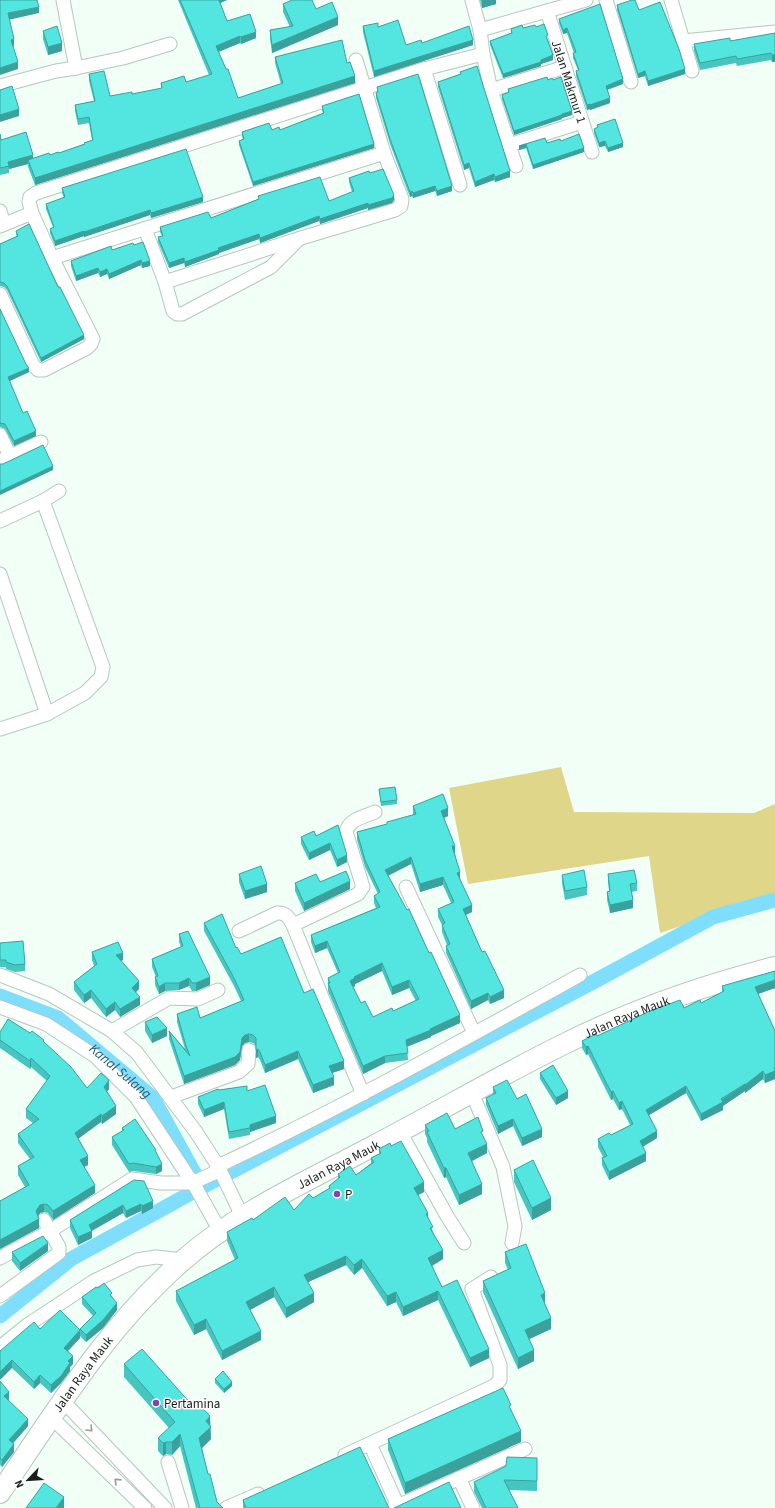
<svg xmlns="http://www.w3.org/2000/svg" width="775" height="1508" viewBox="0 0 775 1508" font-family="'Source Sans 3',sans-serif">
  <style>
    .green { fill: #e0d68a }
    .lines { fill: none; stroke-linecap: round; stroke-linejoin: round }
    .canal { stroke: #7fdefc; stroke-width: 15 }
    .minor-casing { stroke: #b6c7bd; stroke-width: 15 }
    .primary-casing { stroke: #b6c7bd; stroke-width: 22 }
    .minor { stroke: #fff; stroke-width: 13 }
    .primary { stroke: #fff; stroke-width: 20 }
    .wall { fill: #47c6c1; fill-rule: evenodd }
    .shaded-wall { fill: #3aa19d }
    .building { fill: #53e6e0; stroke: #3aa19d; fill-rule: evenodd }
    .oneway { stroke: #979a98 }
    .poi-dot { fill: #8740b2; stroke: #fff; stroke-width: 1.5 }
    .labels { text-anchor: middle; stroke-width: 3; stroke-linejoin: round; paint-order: stroke }
    .street-label { font-size: 13px; fill: #181e1a; stroke: #fff }
    .poi-label { font-size: 13px; fill: #181e1a; stroke: #fff; text-anchor: start }
    .water-label { font-size: 14px; font-style: italic; fill: #285d6d; stroke: #fff }
  </style>
  <rect width="100%" height="100%" fill="#f1fff7"/>
  <!-- green -->
  <polygon class="green" points="561,767 574,812 754,813 775,804 775,895 660,933 649,856 468,884 449,788"/>
  <g class="lines">
    <!-- canal -->
    <g class="canal">
      <path id="s1" d="M 0,996 L 58,1018 L 153,1098 L 202,1187"/>
      <polyline points="0,1316 71,1259 202,1187 595,981 713,917 775,900"/>
    </g>
    <!-- minor casing -->
    <g class="minor-casing">
      <g id="minor">
        <polyline points="63,0 76,68"/>
        <polyline points="472,0 480,30 483,54 491,90 516,166"/>
        <polyline points="606,0 631,82"/>
        <polyline points="671,0 692,71"/>
        <path id="s2" d="M 547,11 L 592,152"/>
        <polyline points="480,30 586,0"/>
        <polyline points="683,41 775,32"/>
        <polyline points="424,69 460,185"/>
        <polyline points="0,86 56,71 76,68 123,58 170,44"/>
        <polyline points="491,90 565,67"/>
        <polyline points="509,145 582,122"/>
        <polyline points="0,211 4,224"/>
        <polyline points="0,226 32,213"/>
        <polyline points="145,229 165,282 173,311 177,314 182,314 271,267 298,240"/>
        <polyline points="52,258 384,153"/>
        <polyline points="165,282 301,238 395,210 401,206 402,199 384,153 356,60"/>
        <polyline points="0,294 33,365 38,370 44,370 87,348 91,344 93,339 52,258 32,213 29,202 30,197 36,193 424,69 483,54"/>
        <polyline points="0,435 10,456"/>
        <polyline points="0,461 41,442"/>
        <polyline points="0,521 43,501 59,491"/>
        <polyline points="0,574 47,714"/>
        <polyline points="0,729 47,714 85,693 101,677 103,667 43,501"/>
        <polyline points="406,887 474,1033"/>
        <path d="M 239,931 L 277,913 C 286,912 289,918 293,925"/>
        <polyline points="0,975 49,994 112,1031 137,1053 196,1132 218,1166 242,1216"/>
        <polyline points="0,1007 46,1024 95,1056 136,1097 196,1188 220,1231"/>
        <polyline points="112,1031 169,998 198,999 218,990"/>
        <polyline points="472,1093 503,1167 515,1226 512,1243"/>
        <path d="M 363,1094 L 326,1007 L 293,925 L 358,894 L 363,887 L 362,884 L 346,832 C 349,819 364,817 375,812"/>
        <polyline points="171,1097 239,1072 248,1064 249,1050"/>
        <polyline points="400,1132 447,1216 464,1243"/>
        <path d="M 0,1258 L 50,1231 L 132,1179 L 161,1183 L 192,1183 L 214,1173 L 218,1166 C 342,1108 461,1041 580,975"/>
        <polyline points="0,1296 59,1253 59,1247 44,1220"/>
        <polyline points="0,1347 26,1326 94,1281 137,1260 156,1257 183,1260"/>
        <polyline points="63,1401 165,1508"/>
        <polyline points="52,1418 145,1508"/>
        <polyline points="370,1444 398,1506"/>
        <polyline points="345,1455 494,1386 500,1380 500,1365 472,1289 491,1277"/>
        <polyline points="168,1462 182,1508"/>
        <polyline points="459,1478 473,1508"/>
        <polyline points="226,1508 258,1494"/>
        <polyline points="393,1508 525,1449"/>
      </g>
    </g>
    <!-- primary casing -->
    <g class="primary-casing">
      <g id="primary">
        <path id="s3" d="M 0,1493 C 55,1412 107,1327 181,1262 C 237,1212 310,1180 375,1145 C 436,1113 496,1078 558,1047 C 627,1012 700,986 775,967"/>
      </g>
    </g>
    <!-- minor -->
    <use href="#minor" class="minor"/>
    <!-- primary -->
    <use href="#primary" class="primary"/>
  </g>
  <!-- wall -->
  <g class="wall">
    <polygon points="178,0 227,0 220,3 227,21 256,38 241,44 240,43 218,52 238,98 281,84 275,63 275,57 347,63 355,83 35,185 28,167 28,164 9,169 9,173 0,175 0,134 1,140 33,158 59,153 84,144 84,143 92,140 89,123 78,125 75,111 75,105 94,101 89,81 89,74 110,96 132,94 161,89 161,83 186,82 209,75"/>
    <polygon points="480,0 496,0 496,4 482,8"/>
    <polygon points="283,4 316,9 338,25 272,53 270,38 270,30 290,27 283,12"/>
    <polygon points="617,5 639,10 685,74 648,86 645,76 638,78 617,10"/>
    <polygon points="559,19 623,84 607,90 610,103 590,110 590,109 587,110 576,76 576,71 578,70 573,58 573,53 574,53 567,33 563,34 559,23"/>
    <polygon points="363,26 378,27 406,45 422,43 473,45 374,77 363,32"/>
    <polygon points="536,27 548,40 553,60 541,64 541,66 503,78 490,45 490,41 511,33 511,29"/>
    <polygon points="43,31 62,51 48,55 43,39"/>
    <polygon points="775,33 775,62 772,62 771,60 737,66 736,63 700,70 694,51 694,44 730,41"/>
    <polygon points="460,72 510,177 495,182 494,180 475,187 469,168 464,170 438,87 438,82 460,74"/>
    <polygon points="548,80 572,115 562,118 562,119 514,135 502,99 502,95 508,93 508,89"/>
    <polygon points="377,87 452,191 437,196 435,191 413,198 412,196 410,197 390,144 376,98 376,93 377,93"/>
    <polygon points="322,106 374,148 253,186 239,145 239,141 243,140 242,136 242,132 280,130 323,113 322,110"/>
    <polygon points="597,125 623,147 608,152 605,146 599,147 594,133 594,129 597,128"/>
    <polygon points="545,138 547,143 561,141 584,152 533,169 526,148 519,150 519,146"/>
    <polygon points="370,173 394,200 392,203 368,210 368,208 320,224 319,221 260,243 259,239 219,253 219,254 185,267 184,263 169,268 158,242 158,237 162,236 160,232 160,227 211,218 258,199 258,196 329,201 352,192 349,182 349,178"/>
    <polygon points="62,188 203,202 151,218 150,215 84,237 84,236 55,246 50,233 50,229 53,227 46,209 46,204 64,198 62,193"/>
    <polygon points="16,231 58,287 84,339 41,362 7,290 4,287 0,286 0,244 17,236 16,235"/>
    <polygon points="134,245 150,266 142,268 141,265 109,279 107,274 100,277 98,273 76,281 71,266 71,261 112,250"/>
    <polygon points="0,309 29,372 9,381 23,413 36,436 14,446 5,429 0,427"/>
    <polygon points="379,789 397,800 397,804 381,806"/>
    <path d="M 413,806 L 448,816 L 444,818 L 455,853 L 460,879 L 472,912 L 466,915 L 482,952 L 504,998 L 490,1004 L 488,1000 L 471,1009 L 446,953 L 446,946 L 447,945 L 442,932 L 442,925 L 438,917 L 438,909 L 451,903 L 443,885 L 420,892 L 411,864 L 388,876 L 460,1023 L 431,1036 L 431,1037 L 407,1047 L 408,1060 L 385,1063 L 363,1074 L 328,991 L 328,978 L 338,973 L 327,948 L 315,953 L 311,942 L 311,935 L 376,908 L 374,903 L 374,896 L 378,894 L 365,867 L 357,840 L 357,832 L 387,824 L 387,822 L 413,815 ZM 382,971 L 392,995 L 409,988 L 416,1001 L 393,1011 L 373,1017 L 361,1003 L 353,987 L 355,986 L 355,984 Z"/>
    <polygon points="338,825 347,862 337,867 330,850 309,860 301,844 301,837 316,836"/>
    <polygon points="239,874 267,892 245,899 239,882"/>
    <polygon points="608,874 637,883 637,891 631,892 633,908 610,913 607,900 607,892 609,891 608,882"/>
    <polygon points="562,875 587,887 587,895 565,900 562,883"/>
    <polygon points="320,882 350,889 304,911 295,891 295,883"/>
    <polygon points="204,923 236,948 241,954 304,993 344,1069 332,1073 334,1085 313,1093 298,1059 265,1073 260,1060 258,1057 256,1058 256,1046 253,1043 249,1042 245,1043 242,1046 240,1060 235,1065 184,1084 169,1039 169,1031 185,1049 177,1022 177,1014 200,1018 241,1001 234,986 204,931"/>
    <polygon points="179,934 210,985 196,991 192,991 189,986 179,990 165,991 159,994 155,985 155,977 156,977 152,967 152,959 181,947 179,942"/>
    <polygon points="0,943 25,964 25,971 15,972 6,969 6,967 0,967"/>
    <polygon points="92,952 123,960 121,961 139,989 136,992 140,1005 120,1017 115,1010 106,1017 91,998 84,1003 74,990 74,982 94,966 92,960"/>
    <polygon points="775,971 775,988 758,994 775,1031 775,1079 765,1083 763,1079 745,1093 745,1091 723,1106 723,1110 701,1121 686,1093 649,1115 657,1138 643,1147 646,1161 609,1180 602,1165 602,1158 603,1157 598,1147 598,1139 611,1135 630,1125 622,1109 619,1110 613,1099 611,1100 588,1054 586,1055 582,1048 582,1041 701,1003 722,992 722,986"/>
    <polygon points="145,1022 167,1036 152,1043 145,1031"/>
    <polygon points="0,1032 44,1042 87,1088 109,1089 107,1092 116,1114 102,1124 101,1122 78,1139 88,1165 84,1167 95,1193 53,1220 48,1213 44,1212 40,1213 38,1216 39,1228 0,1249 0,1201 25,1187 18,1175 18,1166 30,1159 18,1143 18,1134 33,1123 26,1118 26,1109 47,1081 31,1067 30,1069 0,1048"/>
    <polygon points="540,1073 568,1098 556,1105 540,1079"/>
    <polygon points="493,1087 517,1099 542,1137 522,1146 513,1126 498,1134 486,1105 486,1098 493,1095"/>
    <polygon points="219,1090 247,1091 276,1123 250,1132 250,1135 229,1139 224,1109 204,1117 198,1104 198,1097"/>
    <polygon points="425,1125 455,1129 483,1136 487,1153 472,1161 482,1194 459,1205 446,1177 444,1178 427,1142 427,1138 425,1134"/>
    <polygon points="122,1128 156,1153 162,1171 156,1174 133,1171 129,1172 112,1145 112,1137 122,1131"/>
    <polygon points="391,1146 424,1192 418,1195 428,1218 443,1259 432,1266 442,1287 489,1358 470,1367 438,1300 403,1316 396,1302 387,1306 362,1268 354,1275 346,1265 308,1282 314,1302 286,1318 274,1297 250,1310 261,1340 222,1360 206,1329 194,1335 176,1301 176,1291 235,1260 227,1241 227,1232 253,1220 294,1210 329,1189 329,1186 338,1179 338,1174 356,1175 371,1163 371,1158 379,1154 379,1149"/>
    <polygon points="514,1170 551,1210 532,1220 514,1182"/>
    <polygon points="134,1180 153,1208 142,1214 141,1211 126,1218 123,1213 92,1231 92,1238 78,1245 70,1228 70,1220"/>
    <polygon points="48,1251 20,1271 12,1261 12,1252"/>
    <polygon points="505,1252 545,1304 551,1329 529,1339 534,1361 518,1369 483,1292 483,1281 508,1270 505,1263"/>
    <polygon points="98,1288 112,1296 117,1310 103,1328 86,1342 80,1336 80,1338 68,1351 73,1364 70,1367 70,1371 61,1383 51,1393 40,1383 34,1389 12,1368 0,1351 40,1329 80,1330 80,1329 93,1316 82,1304 82,1297"/>
    <polygon points="124,1364 210,1426 211,1439 202,1448 208,1474 217,1502 223,1508 196,1508 180,1446 172,1455 166,1454 163,1456 158,1451 158,1438 169,1428 124,1377"/>
    <polygon points="215,1379 232,1386 224,1393 215,1383"/>
    <polygon points="0,1381 9,1399 8,1400 28,1426 13,1443 14,1452 2,1467 0,1465"/>
    <polygon points="511,1409 521,1442 405,1494 388,1450 388,1439"/>
    <polygon points="537,1458 537,1491 509,1490 518,1508 482,1508 474,1492 474,1482"/>
    <polygon points="243,1500 389,1508 243,1508"/>
  </g>
  <!-- shaded-wall -->
  <g class="shaded-wall">
    <polygon points="218,0 227,0 218,4"/>
    <polygon points="482,0 496,0 496,4 482,8"/>
    <polygon points="39,7 39,13 8,20 8,13"/>
    <polygon points="338,17 338,25 272,53 272,45"/>
    <polygon points="567,28 567,33 563,34 563,30"/>
    <polygon points="256,32 256,38 241,44 241,37"/>
    <polygon points="240,36 240,43 216,53 216,46"/>
    <polygon points="14,39 14,46 11,47 11,40"/>
    <polygon points="473,40 473,45 374,77 374,71"/>
    <polygon points="62,43 62,51 48,55 48,47"/>
    <polygon points="553,55 553,60 541,64 541,66 503,78 503,74"/>
    <rect x="772" y="55" width="3" height="7"/>
    <polygon points="18,62 18,69 0,75 0,68"/>
    <polygon points="685,69 685,74 648,86 648,81"/>
    <polygon points="645,71 645,76 638,78 638,74"/>
    <polygon points="355,76 355,83 35,185 35,178"/>
    <polygon points="623,79 623,84 606,90 606,86"/>
    <polygon points="610,98 610,103 590,110 590,105"/>
    <polygon points="590,104 590,109 587,110 587,105"/>
    <polygon points="19,109 19,116 0,122 0,115"/>
    <polygon points="572,111 572,115 562,118 562,119 514,135 514,131"/>
    <polygon points="605,141 605,146 599,147 599,143"/>
    <polygon points="623,143 623,147 608,152 608,148"/>
    <polygon points="374,144 374,148 253,186 253,182"/>
    <polygon points="526,144 526,148 519,150 519,146"/>
    <polygon points="584,148 584,152 533,169 533,165"/>
    <polygon points="33,155 33,162 28,160 28,164 9,169 8,162"/>
    <polygon points="469,163 469,168 464,170 464,165"/>
    <polygon points="510,171 510,177 495,182 495,177"/>
    <polygon points="494,174 494,180 475,187 475,182"/>
    <polygon points="435,186 435,191 413,198 413,193"/>
    <polygon points="452,186 452,191 437,196 437,191"/>
    <polygon points="412,191 412,196 410,197 410,192"/>
    <polygon points="394,195 394,200 392,203 368,210 368,205"/>
    <polygon points="203,197 203,202 151,218 151,213"/>
    <polygon points="368,203 368,208 320,224 320,219"/>
    <polygon points="150,210 150,215 84,237 84,232"/>
    <polygon points="319,216 319,221 260,243 260,238"/>
    <polygon points="84,231 84,236 55,246 55,241"/>
    <polygon points="259,234 259,239 219,253 219,254 185,267 185,262 218,248"/>
    <polygon points="184,258 184,263 169,268 169,263"/>
    <polygon points="141,260 141,265 109,279 109,274"/>
    <polygon points="150,261 150,266 142,268 142,263"/>
    <polygon points="98,268 98,273 76,281 76,276"/>
    <polygon points="107,269 107,274 100,277 100,272"/>
    <polygon points="84,335 84,339 41,362 41,358"/>
    <polygon points="29,368 29,372 8,382 8,377"/>
    <polygon points="36,431 36,436 14,446 14,441"/>
    <polygon points="53,466 53,470 0,495 0,491"/>
    <polygon points="448,808 448,816 441,819 441,811"/>
    <polygon points="330,843 330,850 309,860 309,853"/>
    <polygon points="452,846 455,846 455,853 452,854"/>
    <polygon points="347,855 347,862 337,867 337,860"/>
    <polygon points="411,857 411,864 385,877 385,870"/>
    <polygon points="460,872 460,879 457,880 457,873"/>
    <polygon points="443,877 443,885 420,892 420,884"/>
    <polygon points="350,881 350,889 304,911 304,903"/>
    <polygon points="267,884 267,892 245,899 245,891"/>
    <polygon points="633,900 633,908 610,913 610,905"/>
    <polygon points="472,905 472,912 463,916 463,909"/>
    <polygon points="327,941 327,948 315,953 315,946"/>
    <polygon points="123,953 123,960 116,963 116,955"/>
    <polygon points="382,963 382,971 355,984 355,986 350,988 350,981 354,977"/>
    <polygon points="210,977 210,985 196,991 196,983"/>
    <polygon points="189,978 189,986 179,990 179,983"/>
    <polygon points="409,980 409,988 392,995 392,987"/>
    <polygon points="775,980 775,988 755,995 755,987"/>
    <polygon points="139,981 139,989 132,996 132,988"/>
    <polygon points="165,983 165,991 159,994 159,987"/>
    <polygon points="91,990 91,998 84,1003 84,995"/>
    <polygon points="504,990 504,998 490,1004 490,997"/>
    <polygon points="488,993 488,1000 471,1009 471,1001"/>
    <polygon points="140,997 140,1005 120,1017 120,1009"/>
    <polygon points="115,1002 115,1010 106,1017 106,1009"/>
    <polygon points="460,1015 460,1023 431,1036 431,1037 406,1047 406,1040"/>
    <polygon points="167,1028 167,1036 152,1043 152,1035"/>
    <polygon points="249,1034 249,1042 245,1043 242,1046 240,1060 235,1065 184,1084 184,1076 242,1038 245,1035"/>
    <polygon points="588,1046 588,1054 586,1055 586,1047"/>
    <polygon points="258,1049 258,1057 256,1058 256,1050"/>
    <polygon points="298,1051 298,1059 265,1073 265,1065"/>
    <polygon points="385,1056 385,1063 363,1074 363,1066"/>
    <polygon points="31,1058 31,1067 30,1069 30,1061"/>
    <polygon points="344,1061 344,1069 329,1074 329,1066"/>
    <polygon points="775,1068 775,1079 765,1083 765,1075"/>
    <polygon points="763,1071 763,1079 745,1093 745,1085"/>
    <polygon points="334,1077 334,1085 313,1093 313,1085"/>
    <polygon points="109,1080 109,1089 104,1095 104,1087"/>
    <polygon points="745,1084 745,1091 723,1106 723,1110 701,1121 701,1114"/>
    <polygon points="686,1086 686,1093 646,1117 646,1110"/>
    <polygon points="568,1091 568,1098 556,1105 556,1098"/>
    <polygon points="613,1091 613,1099 611,1100 611,1092"/>
    <polygon points="622,1101 622,1109 619,1110 619,1103"/>
    <polygon points="224,1102 224,1109 204,1117 204,1110"/>
    <polygon points="116,1106 116,1114 102,1124 102,1116"/>
    <polygon points="101,1114 101,1122 75,1141 75,1133"/>
    <polygon points="276,1116 276,1123 250,1132 250,1125"/>
    <polygon points="513,1119 513,1126 498,1134 498,1126"/>
    <polygon points="542,1129 542,1137 522,1146 522,1138"/>
    <polygon points="657,1131 657,1138 640,1148 640,1141"/>
    <polygon points="487,1144 487,1153 468,1163 468,1153"/>
    <polygon points="646,1153 646,1161 609,1180 609,1172"/>
    <polygon points="88,1156 88,1165 80,1169 80,1160"/>
    <polygon points="162,1164 162,1171 156,1174 156,1167"/>
    <polygon points="444,1168 446,1168 446,1177 444,1178"/>
    <polygon points="424,1182 424,1192 414,1197 414,1188"/>
    <polygon points="482,1184 482,1194 459,1205 459,1195"/>
    <polygon points="95,1185 95,1193 53,1220 53,1211"/>
    <polygon points="551,1198 551,1210 532,1220 532,1208"/>
    <polygon points="153,1201 153,1208 142,1214 142,1206"/>
    <polygon points="44,1204 44,1212 40,1213 36,1219 36,1211 40,1205"/>
    <polygon points="141,1204 141,1211 126,1218 126,1211"/>
    <polygon points="123,1205 123,1213 91,1231 92,1231 92,1238 78,1245 78,1237 89,1225"/>
    <polygon points="428,1213 428,1222 426,1214"/>
    <polygon points="39,1219 39,1228 0,1249 0,1240"/>
    <polygon points="48,1243 48,1251 20,1271 20,1263"/>
    <polygon points="443,1250 443,1259 428,1268 428,1258"/>
    <polygon points="346,1256 346,1265 304,1284 304,1275"/>
    <polygon points="362,1259 362,1268 354,1275 354,1265"/>
    <polygon points="274,1287 274,1297 246,1312 246,1302"/>
    <polygon points="438,1291 438,1300 403,1316 403,1307"/>
    <polygon points="396,1292 396,1302 387,1306 387,1296"/>
    <polygon points="314,1293 314,1302 286,1318 286,1308"/>
    <polygon points="545,1293 545,1304 541,1295"/>
    <polygon points="117,1303 117,1310 103,1328 86,1342 86,1335"/>
    <polygon points="551,1318 551,1329 525,1341 525,1330"/>
    <polygon points="206,1319 206,1329 194,1335 194,1325"/>
    <polygon points="80,1330 80,1338 64,1355 64,1348"/>
    <polygon points="261,1331 261,1340 222,1360 222,1351"/>
    <polygon points="489,1349 489,1358 470,1367 470,1358"/>
    <polygon points="534,1350 534,1361 518,1369 518,1358"/>
    <polygon points="73,1356 73,1364 70,1367 70,1371 61,1383 51,1393 51,1385 68,1361"/>
    <polygon points="12,1360 12,1368 0,1380 0,1372"/>
    <polygon points="40,1375 40,1383 34,1389 34,1382"/>
    <polygon points="232,1382 232,1386 224,1393 224,1389"/>
    <polygon points="9,1392 9,1399 4,1404 4,1396"/>
    <polygon points="210,1416 211,1439 199,1451 199,1438 206,1421"/>
    <polygon points="28,1419 28,1426 9,1448 9,1440"/>
    <polygon points="521,1431 521,1442 405,1494 405,1483"/>
    <polygon points="180,1434 180,1446 172,1455 172,1442"/>
    <polygon points="166,1442 166,1454 163,1456 163,1443"/>
    <polygon points="14,1444 14,1452 2,1467 2,1460"/>
    <polygon points="64,1497 64,1508 56,1508"/>
  </g>
  <!-- building -->
  <g class="building">
    <polygon points="0,0 37,0 39,7 8,13 14,39 11,40 18,62 0,68"/>
    <polygon points="180,0 219,0 227,21 250,14 256,32 241,37 240,36 216,46 226,69 228,69 238,98 283,83 275,57 342,40 347,63 350,62 355,76 35,178 28,160 49,153 50,155 58,152 59,153 85,144 84,143 93,140 89,117 78,119 75,105 95,101 89,74 104,71 110,96 132,92 132,94 162,88 161,83 184,76 186,82 212,74"/>
    <polygon points="292,0 312,0 316,9 332,2 338,17 272,45 270,30 293,26 283,4"/>
    <polygon points="632,0 635,0 639,10 660,2 679,49 685,69 648,81 645,71 638,74 617,5"/>
    <polygon points="600,4 623,79 606,86 610,98 590,105 590,104 587,105 576,71 579,70 573,53 576,52 567,28 563,30 559,19"/>
    <polygon points="398,20 406,45 421,40 422,43 469,26 473,40 374,71 363,26 378,23 378,27"/>
    <polygon points="544,24 548,35 546,36 553,55 541,60 541,62 503,74 490,41 512,33 511,29 522,25 523,28 535,25 536,27"/>
    <polygon points="57,26 62,43 48,47 43,31"/>
    <polygon points="775,33 775,55 772,55 771,53 737,59 736,56 700,63 694,44 730,38 730,41"/>
    <polygon points="477,66 510,171 495,177 494,174 475,182 469,163 464,165 438,82 461,74 460,72"/>
    <polygon points="418,74 452,186 437,191 435,186 413,193 412,191 410,192 390,139 376,93 378,92 377,87"/>
    <polygon points="547,77 548,80 552,78 553,80 561,77 572,111 562,114 562,115 514,131 502,95 509,92 508,89"/>
    <polygon points="12,86 19,109 0,115 0,90"/>
    <polygon points="359,94 374,144 253,182 239,141 244,139 242,132 269,123 272,130 279,127 280,130 324,113 322,106"/>
    <polygon points="615,119 623,143 608,148 605,141 599,143 594,129 598,127 597,125"/>
    <polygon points="26,132 33,155 8,162 9,166 0,168 0,134 1,140"/>
    <polygon points="579,134 584,148 533,165 526,144 519,146 545,138 547,143 560,139 561,141"/>
    <polygon points="186,149 203,197 151,213 150,210 84,232 84,231 55,241 50,229 54,227 46,204 65,197 62,188"/>
    <polygon points="383,169 394,195 392,198 368,205 368,203 320,219 319,216 260,238 259,234 218,248 219,250 185,262 184,258 169,263 158,237 163,236 160,227 208,212 211,218 259,199 258,196 320,177 329,201 354,191 349,178 369,171 370,173"/>
    <polygon points="29,224 58,287 60,287 84,335 41,358 7,286 4,283 0,282 0,244 18,236 16,231"/>
    <polygon points="143,242 150,261 142,263 141,260 109,274 107,269 100,272 98,268 76,276 71,261 111,246 112,250 133,243 134,245"/>
    <polygon points="0,309 26,364 29,368 8,377 23,413 27,411 36,431 14,441 5,424 0,423"/>
    <polygon points="43,445 53,466 0,491 0,464 3,464"/>
    <polygon points="395,787 397,800 381,802 379,789"/>
    <path d="M 443,794 L 448,808 L 441,811 L 455,846 L 452,846 L 460,872 L 457,873 L 472,905 L 463,909 L 482,952 L 485,951 L 504,990 L 490,997 L 488,993 L 471,1001 L 446,946 L 450,944 L 442,925 L 445,923 L 438,909 L 454,902 L 443,877 L 420,884 L 411,857 L 385,870 L 407,910 L 409,909 L 429,953 L 431,952 L 460,1015 L 430,1029 L 431,1030 L 406,1040 L 408,1053 L 385,1056 L 363,1066 L 328,983 L 330,983 L 328,978 L 340,972 L 327,941 L 315,946 L 311,935 L 380,907 L 374,896 L 380,892 L 365,860 L 357,832 L 387,824 L 387,822 L 416,814 L 413,806 ZM 382,963 L 392,987 L 409,980 L 419,999 L 393,1011 L 392,1008 L 373,1017 L 365,1001 L 361,1003 L 350,981 L 355,978 L 354,977 Z"/>
    <polygon points="338,825 347,855 337,860 330,843 309,853 301,837 314,831 316,836"/>
    <polygon points="261,866 267,884 245,891 239,874"/>
    <polygon points="584,870 587,887 565,891 562,875"/>
    <polygon points="634,870 637,883 630,884 633,900 610,905 607,892 610,891 608,874"/>
    <polygon points="346,871 350,881 304,903 295,883 316,874 320,882"/>
    <polygon points="222,914 236,948 237,947 241,954 281,937 304,993 313,989 344,1061 329,1066 334,1077 313,1085 298,1051 265,1065 260,1052 258,1049 256,1050 256,1038 253,1035 249,1034 245,1035 242,1038 240,1052 235,1057 184,1076 169,1031 190,1056 186,1046 177,1014 197,1007 200,1018 244,1000 234,978 204,923"/>
    <polygon points="188,931 210,977 196,983 192,983 189,978 179,983 165,983 159,987 155,977 158,976 152,959 183,946 179,934"/>
    <polygon points="23,941 25,964 15,965 6,962 6,960 0,960 0,943"/>
    <polygon points="118,942 123,953 116,955 139,981 132,988 140,997 120,1009 115,1002 106,1009 91,990 84,995 74,982 97,964 92,952"/>
    <polygon points="775,971 775,980 755,987 775,1031 775,1068 774,1068 775,1071 765,1075 763,1071 745,1085 745,1084 721,1099 723,1102 701,1114 686,1086 646,1110 657,1131 640,1141 646,1153 609,1172 602,1158 607,1156 598,1139 609,1133 611,1135 633,1124 622,1101 619,1103 613,1091 611,1092 588,1046 586,1047 582,1041 596,1034 597,1036 650,1011 680,1000 684,1008 700,1000 701,1003 724,991 722,986"/>
    <polygon points="157,1017 167,1028 152,1035 145,1022"/>
    <polygon points="8,1019 30,1033 32,1031 44,1040 43,1041 71,1067 87,1088 101,1073 109,1080 104,1087 116,1106 102,1116 101,1114 75,1133 88,1156 80,1160 95,1185 53,1211 48,1205 44,1204 40,1205 36,1211 39,1219 0,1240 0,1201 29,1185 18,1166 34,1157 18,1134 39,1119 26,1109 50,1076 31,1058 30,1061 0,1040 0,1032"/>
    <polygon points="553,1065 568,1091 556,1098 540,1073"/>
    <polygon points="507,1080 517,1099 526,1094 542,1129 522,1138 513,1119 498,1126 486,1098 496,1093 493,1087"/>
    <polygon points="265,1085 276,1116 250,1125 250,1128 229,1132 224,1102 204,1110 198,1097 218,1089 219,1090 247,1086 247,1091"/>
    <polygon points="447,1113 455,1129 478,1117 483,1131 481,1132 487,1144 468,1153 482,1184 459,1195 446,1168 444,1168 427,1132 429,1131 425,1125"/>
    <polygon points="135,1119 156,1150 155,1150 162,1164 156,1167 133,1163 129,1164 112,1137 124,1130 122,1128"/>
    <polygon points="401,1141 424,1182 414,1188 428,1213 426,1214 433,1227 430,1228 443,1250 428,1258 442,1287 457,1280 489,1349 470,1358 438,1291 403,1307 396,1292 387,1296 362,1259 354,1265 346,1256 304,1275 314,1293 286,1308 274,1287 246,1302 261,1331 222,1351 206,1319 194,1325 176,1291 238,1258 227,1232 252,1218 253,1220 285,1197 294,1210 309,1194 313,1198 330,1188 329,1186 340,1177 338,1174 350,1166 356,1175 374,1162 371,1158 381,1153 379,1149 390,1143 391,1146"/>
    <polygon points="533,1160 551,1198 532,1208 514,1170"/>
    <polygon points="134,1180 144,1181 153,1201 142,1206 141,1204 126,1211 123,1205 89,1225 92,1231 78,1237 70,1220"/>
    <polygon points="43,1236 48,1243 20,1263 12,1252"/>
    <polygon points="526,1244 545,1293 541,1295 551,1318 525,1330 534,1350 518,1358 483,1281 511,1268 505,1252"/>
    <polygon points="104,1283 112,1293 110,1295 117,1303 103,1320 86,1335 80,1329 96,1313 82,1297 96,1287 98,1288"/>
    <polygon points="60,1310 80,1330 64,1348 73,1356 68,1361 70,1363 61,1376 51,1385 40,1375 34,1382 12,1360 0,1372 0,1351 34,1322 40,1329"/>
    <polygon points="142,1349 192,1405 196,1401 210,1416 206,1421 211,1427 199,1438 208,1474 210,1474 217,1502 223,1508 200,1508 180,1434 172,1442 166,1442 163,1443 158,1438 175,1422 124,1364"/>
    <polygon points="223,1371 232,1382 224,1389 215,1379"/>
    <polygon points="0,1381 9,1392 4,1396 28,1419 9,1440 14,1444 2,1460 0,1458"/>
    <polygon points="503,1388 511,1405 509,1406 521,1431 405,1483 388,1439"/>
    <polygon points="360,1447 389,1508 246,1508 243,1500"/>
    <polygon points="507,1457 537,1458 537,1481 504,1480 518,1508 486,1508 474,1482 506,1466"/>
    <polygon points="449,1482 461,1508 394,1508"/>
    <polygon points="44,1483 64,1497 56,1508 26,1508"/>
  </g>
  <!-- one-way arrows -->
  <defs><path id="oneway-chevron" d="M-2-3.5L2.5 0L-2 3.5" fill="none" stroke-width="1.6" stroke-linecap="round" stroke-linejoin="round"/></defs>
  <g class="oneway">
    <use href="#oneway-chevron" transform="translate(90 1429) rotate(46)"/>
    <use href="#oneway-chevron" transform="translate(117 1481) rotate(-136)"/>
  </g>
  <!-- markers -->
  <g class="poi-dot">
    <circle cx="337" cy="1194" r="4"/>
    <circle cx="156" cy="1403" r="4"/>
  </g>
  <g class="labels">
    <!-- street labels -->
    <g class="street-label">
      <text dy="5" stroke="none"><textPath href="#s2" startOffset="74">Jalan Makmur 1</textPath></text>
      <text dy="5" stroke="none"><textPath href="#s3" startOffset="804">Jalan Raya Mauk</textPath></text>
      <text dy="5" stroke="none"><textPath href="#s3" startOffset="480">Jalan Raya Mauk</textPath></text>
      <text dy="5" stroke="none"><textPath href="#s3" startOffset="145">Jalan Raya Mauk</textPath></text>
    </g>
    <!-- poi labels -->
    <g class="poi-label">
      <text x="345" y="1199">P</text>
      <text x="164" y="1408">Pertamina</text>
    </g>
    <!-- water labels -->
    <g class="water-label">
      <text dy="5" stroke="none"><textPath href="#s1" startOffset="144">Kanal Sulang</textPath></text>
    </g>
  </g>
  <!-- north arrow -->
  <g transform="translate(28 1480) rotate(245)" stroke="#ffffff" stroke-width="3" paint-order="stroke">
  <path d="M0-3L7 15L0 10L-7 15Z" fill="#181e1a"/>
  <text y="-6" font-size="11" font-weight="bold" text-anchor="middle" fill="#181e1a">N</text>
  </g>
</svg>
